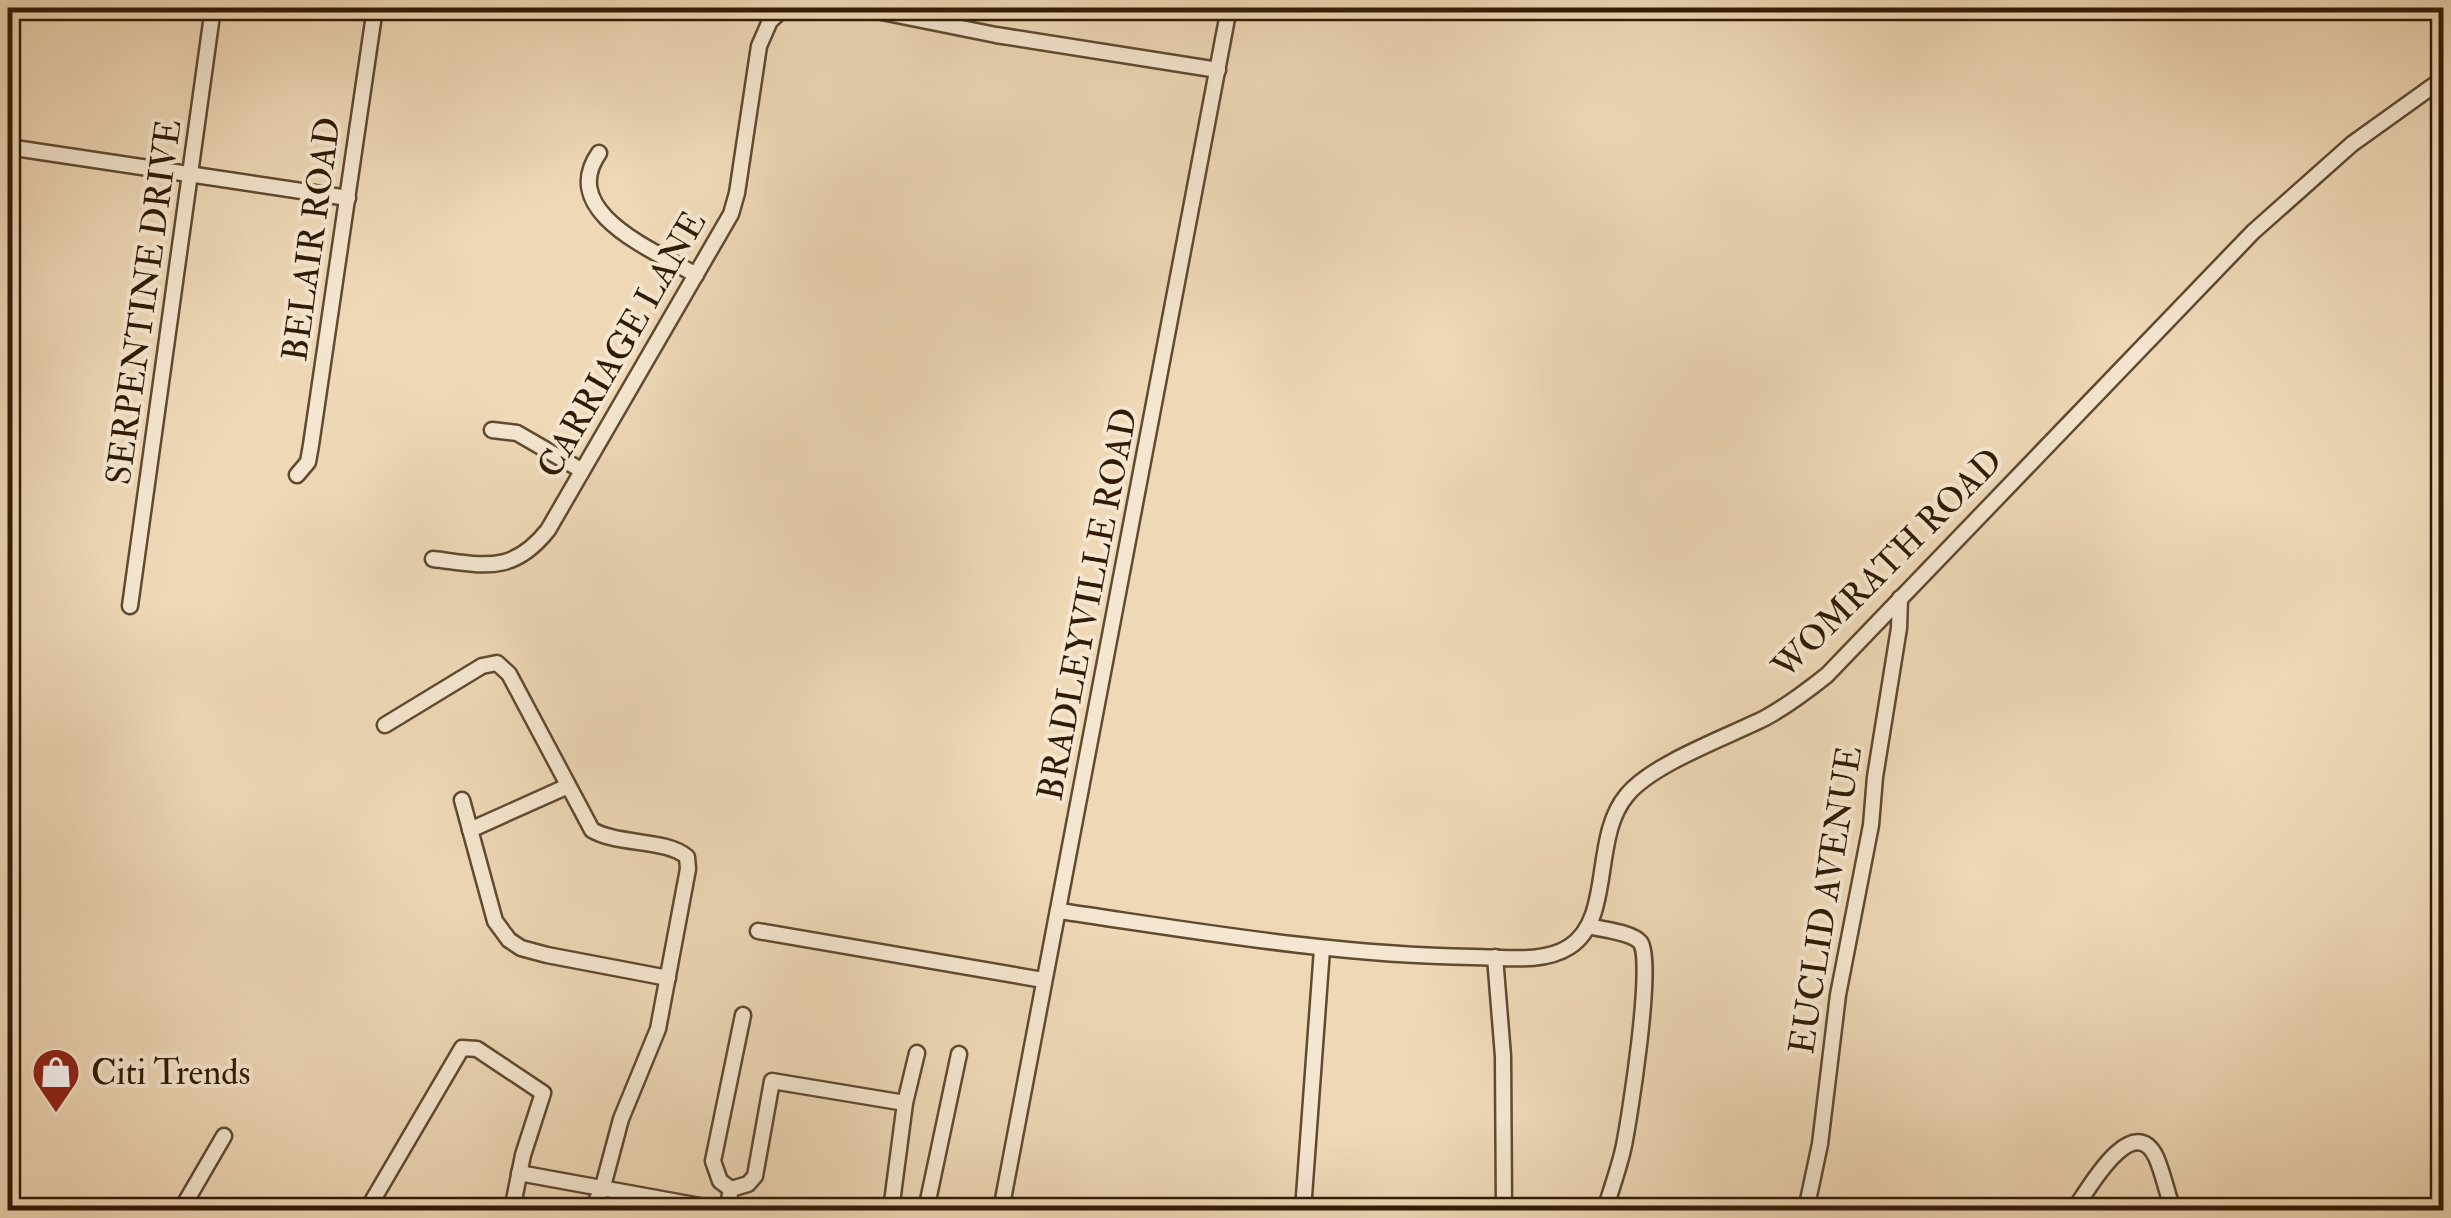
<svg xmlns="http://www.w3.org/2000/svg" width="2451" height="1218" viewBox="0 0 2451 1218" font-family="'IM FELL Double Pica',serif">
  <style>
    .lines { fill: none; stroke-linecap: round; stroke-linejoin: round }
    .minor-casing { stroke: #604a30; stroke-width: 19 }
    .minor { stroke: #f4e6d0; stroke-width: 14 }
    .labels { text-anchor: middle; stroke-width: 8; stroke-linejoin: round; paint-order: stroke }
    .street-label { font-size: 35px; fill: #311b04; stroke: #f4e6d0 }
    .poi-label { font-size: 35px; fill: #311b04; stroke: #f4e6d0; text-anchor: start }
  </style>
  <rect width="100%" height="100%" fill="#eed8b6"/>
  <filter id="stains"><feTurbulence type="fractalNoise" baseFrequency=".002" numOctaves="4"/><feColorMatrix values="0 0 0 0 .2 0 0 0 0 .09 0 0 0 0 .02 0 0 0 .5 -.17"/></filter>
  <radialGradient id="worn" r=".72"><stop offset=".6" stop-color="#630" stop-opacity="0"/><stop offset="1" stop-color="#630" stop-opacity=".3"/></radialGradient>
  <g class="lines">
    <!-- minor casing -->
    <g class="minor-casing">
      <g id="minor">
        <polyline points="862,8 996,35 1218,70"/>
        <polyline points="8,147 348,198"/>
        <path d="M 599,153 C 557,213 656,251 696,275"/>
        <polyline points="492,430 517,433 581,470"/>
        <polyline points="297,475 308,462 311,445 375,8"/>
        <path d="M 433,559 C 484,565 512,575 548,530 L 731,214 L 737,193 L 759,46 L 770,21 L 784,8"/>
        <polyline points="130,606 213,8"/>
        <path d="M 385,725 L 482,666 L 497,663 L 509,674 L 592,830 C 617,845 667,839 687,857 L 688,869 L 658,1029 L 621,1119 L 602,1190 L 591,1210"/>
        <polyline points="462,800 495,921 509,940 521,948 547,955 668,978"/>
        <polyline points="470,830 568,786"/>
        <path d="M 1059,911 C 1197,931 1333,955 1473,957 C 1504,957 1542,964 1569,947 C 1614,919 1591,837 1627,795 C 1652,764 1727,737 1765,718 C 1787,706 1807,691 1827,675 L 2253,232 L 2352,144 L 2444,78"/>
        <path d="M 1589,926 C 1603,930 1631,932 1640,942 C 1655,958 1629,1123 1623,1150 C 1618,1171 1611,1190 1605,1210"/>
        <polyline points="758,931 1043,980"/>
        <polyline points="1495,957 1503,1056 1504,1210"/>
        <polyline points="519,1173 722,1210"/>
        <polyline points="731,1189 720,1181 713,1161 743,1015"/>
        <polyline points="181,1210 224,1136"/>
        <polyline points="367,1210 462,1048 477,1049 543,1093 523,1155 512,1210"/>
        <polyline points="727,1210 731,1189 748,1184 755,1176 772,1081 905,1103"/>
        <polyline points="891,1210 905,1103 917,1053"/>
        <polyline points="926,1210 959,1054"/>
        <polyline points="1001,1210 1229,8"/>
        <polyline points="1303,1210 1322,949"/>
        <polyline points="1806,1210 1820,1144 1838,995 1871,825 1875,777 1899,628 1900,598"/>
        <path d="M 2074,1210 C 2086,1193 2132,1109 2156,1157 C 2163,1173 2167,1193 2173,1210"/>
      </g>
    </g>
    <!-- minor -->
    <use href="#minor" class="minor"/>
  </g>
  <!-- icons -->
  <defs>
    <g id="shop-pin" transform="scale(2.5)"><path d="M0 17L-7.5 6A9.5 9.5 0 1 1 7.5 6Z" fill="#8f2418" stroke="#f4e6d0"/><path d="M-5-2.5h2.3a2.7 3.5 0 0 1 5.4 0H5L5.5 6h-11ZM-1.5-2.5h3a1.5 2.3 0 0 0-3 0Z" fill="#fff"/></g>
  </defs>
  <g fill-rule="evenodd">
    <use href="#shop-pin" x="56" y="1072"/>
  </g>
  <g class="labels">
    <!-- street labels -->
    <g class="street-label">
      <text transform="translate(311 239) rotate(-82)" y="12">BELAIR ROAD</text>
      <text transform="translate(143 302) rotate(-82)" y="12">SERPENTINE DRIVE</text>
      <text transform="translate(621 344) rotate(-60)" y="12">CARRIAGE LANE</text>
      <text transform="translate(1887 563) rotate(-45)" y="12">WOMRATH ROAD</text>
      <text transform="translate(1087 604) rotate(-79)" y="12">BRADLEYVILLE ROAD</text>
      <text transform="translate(1825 900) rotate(-81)" y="12">EUCLID AVENUE</text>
    </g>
    <!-- poi labels -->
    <g class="poi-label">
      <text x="91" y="1084">Citi Trends</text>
    </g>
  </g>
  <!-- margin -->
  <rect width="2451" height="1218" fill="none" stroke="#eed8b6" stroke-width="40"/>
  <rect x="10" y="10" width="2431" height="1198" fill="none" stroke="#311b04" stroke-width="5"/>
  <rect x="20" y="20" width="2411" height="1178" fill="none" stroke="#311b04" stroke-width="2.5"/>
  <rect width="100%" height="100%" filter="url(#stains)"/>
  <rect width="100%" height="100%" fill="url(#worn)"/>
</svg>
